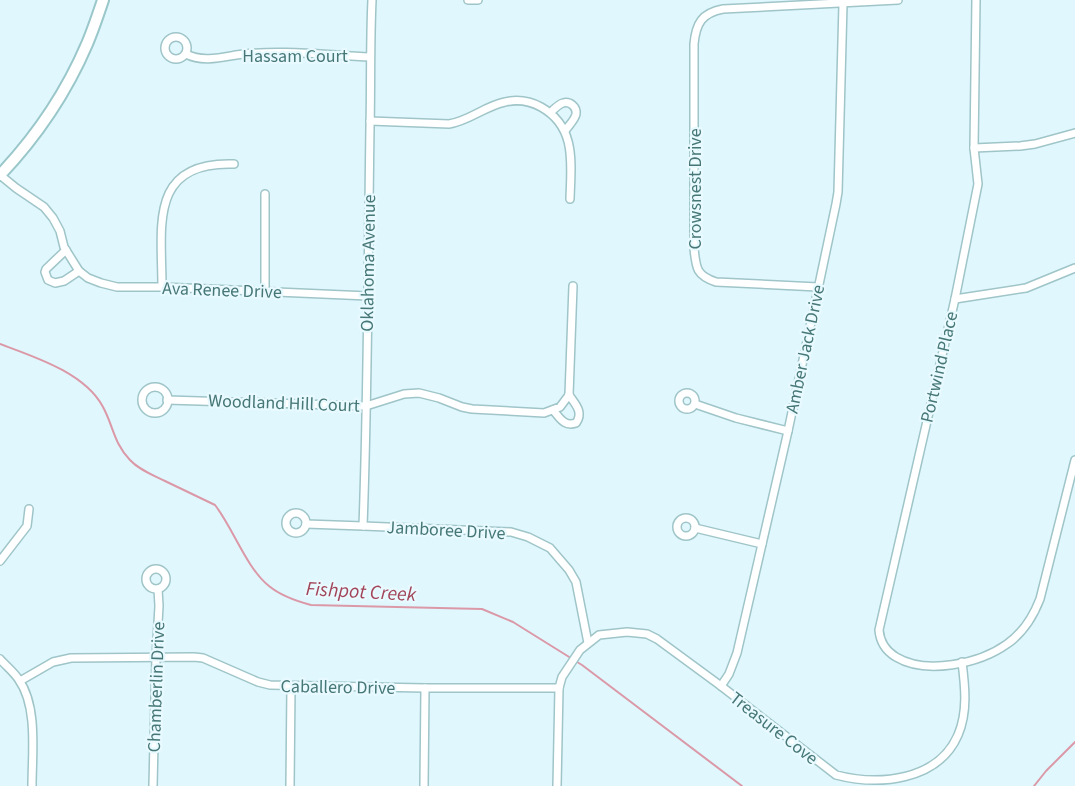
<svg xmlns="http://www.w3.org/2000/svg" width="1075" height="786" viewBox="0 0 1075 786" font-family="'Source Sans 3',sans-serif">
  <style>
    .lines { fill: none; stroke-linecap: round; stroke-linejoin: round }
    .stream { stroke: #db99a8; stroke-width: 2 }
    .minor-casing { stroke: #9fc5c8; stroke-width: 10 }
    .secondary-casing { stroke: #9ac7ca; stroke-width: 14 }
    .minor { stroke: #fff; stroke-width: 7 }
    .secondary { stroke: #fff; stroke-width: 10 }
    .labels { text-anchor: middle; stroke-width: 4.5; stroke-linejoin: round; paint-order: stroke }
    .street-label { font-size: 18px; fill: #467776; stroke: #e8faff }
    .water-label { font-size: 20px; font-style: italic; fill: #a24559; stroke: #e8faff }
  </style>
  <rect width="100%" height="100%" fill="#e0f7fe"/>
  <g class="lines">
    <!-- stream -->
    <g class="stream">
      <path d="M 0,344 C 35,357 85,373 103,407 C 113,425 114,444 130,460 C 139,470 153,475 165,481 C 182,489 198,497 215,505 C 233,528 247,569 269,586 C 281,596 296,601 311,605 L 482,609 L 513,622 L 582,665 L 742,786"/>
      <polyline points="1034,786 1046,771 1075,742"/>
    </g>
    <!-- minor casing -->
    <g class="minor-casing">
      <g id="minor">
        <polyline points="468,0 478,0"/>
        <path d="M 976,0 L 974,148 L 978,184 L 955,299 L 879,630 C 880,642 886,651 896,657 C 926,675 979,664 1007,644 C 1023,633 1033,617 1040,599 L 1075,460"/>
        <circle cx="176" cy="48" r="11"/>
        <path d="M 186,54 C 201,62 219,58 236,55 C 280,49 325,55 370,57"/>
        <path d="M 551,112 C 554,109 559,104 563,103 C 570,101 577,107 576,114 C 575,120 568,126 565,131"/>
        <path d="M 370,121 L 449,124 C 469,121 485,106 505,102 C 518,99 530,101 541,107 C 577,127 571,164 570,199"/>
        <polyline points="974,148 1020,146 1035,144 1075,133"/>
        <polyline points="0,175 16,188 44,207 53,218 60,231 64,247 79,271 88,278 101,283 117,287 162,287 368,296"/>
        <polyline points="66,250 46,269 45,272 48,280 55,283 64,281 79,271"/>
        <path d="M 162,287 C 162,227 148,161 234,164"/>
        <path d="M 818,287 L 716,282 C 696,275 696,268 694,248 L 694,44 C 696,23 702,13 723,9 L 898,0"/>
        <polyline points="265,292 265,194"/>
        <polyline points="955,299 1026,288 1075,268"/>
        <circle cx="155" cy="400" r="13"/>
        <circle cx="687" cy="401" r="8"/>
        <polyline points="569,395 573,286"/>
        <polyline points="167,400 366,406 404,394 419,393 439,398 462,407 472,409 544,413 560,407 569,395"/>
        <polyline points="695,404 736,418 788,431"/>
        <path d="M 553,410 C 560,418 564,427 576,423 C 584,412 575,404 569,395"/>
        <circle cx="296" cy="523" r="10"/>
        <circle cx="686" cy="527" r="9"/>
        <polyline points="306,524 363,526 511,532 528,537 550,548 569,570 576,582 588,643"/>
        <path d="M 363,526 C 368,393 368,261 370,128 C 371,85 370,43 372,0"/>
        <polyline points="695,528 762,544"/>
        <polyline points="0,561 27,526 29,509"/>
        <circle cx="156" cy="579" r="10"/>
        <path d="M 0,659 C 6,666 14,672 19,680 C 38,707 32,754 32,786"/>
        <polyline points="20,681 53,662 71,658 194,657 203,658 258,682 270,685 425,688 559,688"/>
        <polyline points="721,686 729,674 737,653 788,431 836,204 838,192 843,4"/>
        <polyline points="153,786 156,657 159,606 158,589"/>
        <polyline points="290,786 291,687"/>
        <polyline points="424,786 425,688"/>
        <path d="M 557,786 L 559,688 L 562,677 L 580,650 L 599,635 L 627,632 L 647,634 L 657,639 L 721,686 L 836,775 C 879,786 938,781 958,735 C 968,712 965,686 962,662"/>
      </g>
    </g>
    <!-- secondary casing -->
    <g class="secondary-casing">
      <path id="secondary" d="M 0,175 C 37,136 66,93 87,44 C 93,30 98,15 103,0"/>
    </g>
    <!-- minor -->
    <use href="#minor" class="minor"/>
    <!-- secondary -->
    <use href="#secondary" class="secondary"/>
  </g>
  <g class="labels">
    <!-- street labels -->
    <g class="street-label">
      <text x="295" y="62">Hassam Court</text>
      <text transform="translate(695 189) rotate(-90)" y="6">Crowsnest Drive</text>
      <text transform="translate(368 263) rotate(-89)" y="6">Oklahoma Avenue</text>
      <text transform="translate(222 290) rotate(2)" y="6">Ava Renee Drive</text>
      <text transform="translate(805 349) rotate(-78)" y="6">Amber Jack Drive</text>
      <text transform="translate(939 367) rotate(-77)" y="6">Portwind Place</text>
      <text transform="translate(284 403) rotate(2)" y="6">Woodland Hill Court</text>
      <text transform="translate(446 530) rotate(3)" y="6">Jamboree Drive</text>
      <text transform="translate(156 687) rotate(-88)" y="6">Chamberlin Drive</text>
      <text transform="translate(338 687) rotate(1)" y="6">Caballero Drive</text>
      <text transform="translate(774 728) rotate(38)" y="6">Treasure Cove</text>
    </g>
    <!-- water labels -->
    <g class="water-label">
      <text transform="translate(361 591) rotate(3)" y="7">Fishpot Creek</text>
    </g>
  </g>
</svg>
